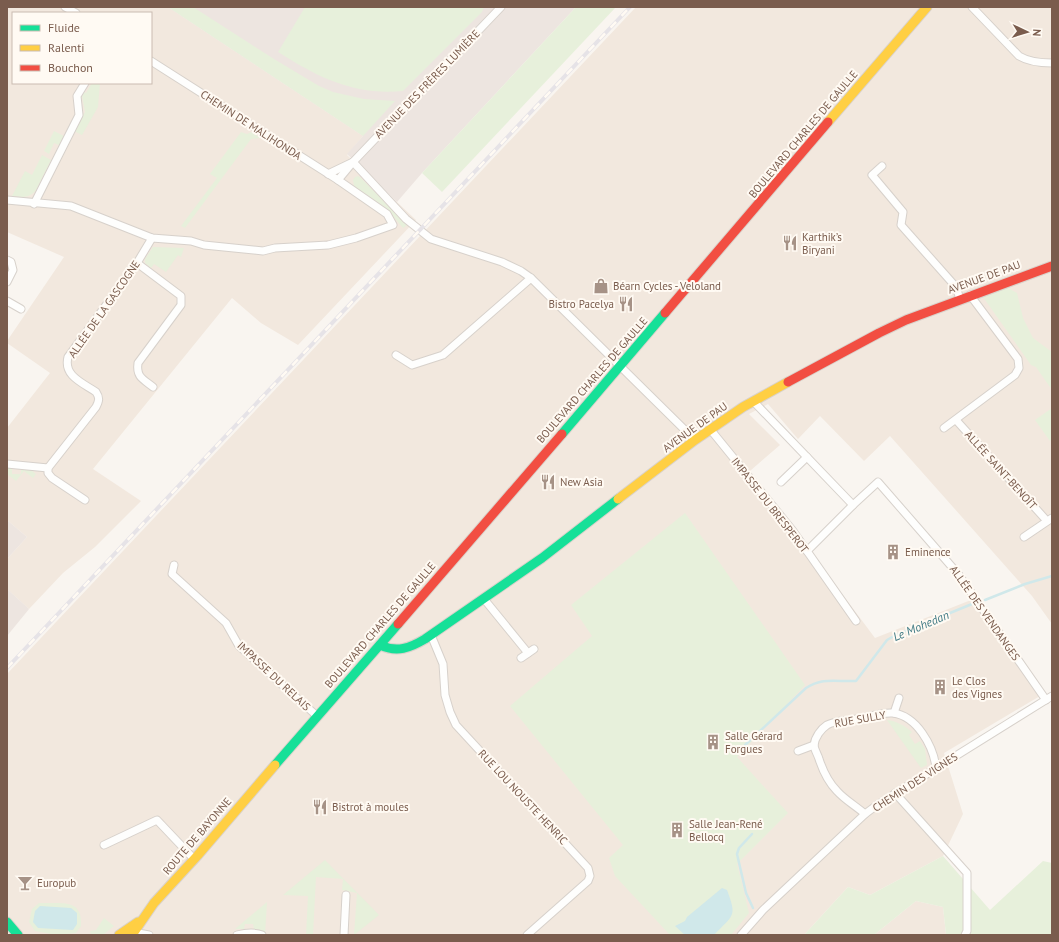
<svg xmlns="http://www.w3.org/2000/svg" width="1059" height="942" viewBox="0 0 1059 942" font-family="'PT Sans',sans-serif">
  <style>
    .residential { fill: #f2e8de; fill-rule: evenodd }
    .industrial { fill: #ede5e0 }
    .green { fill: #e7f0db }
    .water { fill: #d0e8ea }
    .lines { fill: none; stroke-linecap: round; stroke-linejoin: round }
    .stream { stroke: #d0e8ea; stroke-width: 2.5 }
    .street-casing { stroke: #d7d1cb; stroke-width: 9 }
    .fast-casing { stroke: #d9d2cb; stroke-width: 11 }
    .slow-casing { stroke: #d9d2cb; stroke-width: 11 }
    .jam-casing { stroke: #d9d2cb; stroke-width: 11 }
    .street { stroke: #fefefd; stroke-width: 7 }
    .fast { stroke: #16e098; stroke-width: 9 }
    .slow { stroke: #ffcf43; stroke-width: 9 }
    .jam { stroke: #f24e42; stroke-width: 9 }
    .rail-casing { stroke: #e6e3e7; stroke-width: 4 }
    .rail { stroke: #fffaf3; stroke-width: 2.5; stroke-dasharray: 8; stroke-linecap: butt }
    .labels { text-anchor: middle; stroke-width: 4; stroke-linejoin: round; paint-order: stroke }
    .street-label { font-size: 11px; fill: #7a5c4d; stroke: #fffaf3 }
    .poi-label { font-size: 11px; fill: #7a5c4d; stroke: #fffaf3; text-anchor: start }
    .water-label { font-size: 12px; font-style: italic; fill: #437c86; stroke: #fffaf3 }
  </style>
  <rect width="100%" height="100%" fill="#f9f5f0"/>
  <!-- residential -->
  <g class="residential">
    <path d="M 7,7 L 168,7 L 363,136 L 347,155 L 416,220 L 298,345 L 261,323 L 232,298 L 93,469 L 141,501 L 95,547 L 63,573 L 29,609 L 7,589 L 7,559 L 27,537 L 7,520 L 7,428 L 50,373 L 7,343 L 7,341 L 64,257 L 7,232 ZM 13,13 L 151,13 L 151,83 L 13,83 Z"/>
    <polygon points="636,7 1052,7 1052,624 1032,596 890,436 864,461 820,416 798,439 768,404 749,414 780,445 750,471 875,638 971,600 1040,696 944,753 963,814 943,856 870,895 848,887 804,935 7,935 7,674"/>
    <polygon points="916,901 943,907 946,935 874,935"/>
  </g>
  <!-- industrial -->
  <g class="industrial">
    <polygon points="168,7 576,7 422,173 397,202 347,154 363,136"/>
    <polygon points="7,520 27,537 7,559"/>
    <polygon points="7,589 29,609 7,636"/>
  </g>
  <!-- green -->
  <g class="green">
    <polygon points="168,7 193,7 274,59 319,86 333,92 364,99 395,101 363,136"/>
    <path d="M 305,7 L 484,7 L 482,12 L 403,91 C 355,96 317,77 278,52 Z"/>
    <polygon points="576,7 616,7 442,192 422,173"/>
    <polygon points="92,83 100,83 98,107 82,135 74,131 85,112 82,96 84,92 86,93"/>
    <polygon points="54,131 64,136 59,145 54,143 49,154 44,151"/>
    <polygon points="241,132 247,134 252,132 260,138 251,139 185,228 181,226 217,178 210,174"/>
    <path d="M 42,155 L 51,160 L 36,190 C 29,199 22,197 12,196 L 25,171 L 32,175 Z"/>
    <polygon points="358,176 361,178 407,225 403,228 386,208 354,186 353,180 355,177"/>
    <polygon points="153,247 154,247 184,248 181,257 178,255 166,272 154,264 151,268 145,263 145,259"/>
    <polygon points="1008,288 1017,293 1023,318 1033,338 1052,352 1052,390 1036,367 1031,365 983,297"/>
    <polygon points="1052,408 1052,439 1050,441 1035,420"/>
    <polygon points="7,468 12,468 12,474 21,474 21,469 31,470 36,474 33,478 24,471 16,481 7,474"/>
    <polygon points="685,513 805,685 737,757 788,813 737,864 749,913 731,935 670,935 615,876 609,858 623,845 510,706 592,636 571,605"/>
    <path d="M 887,720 C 897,721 905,726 912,732 L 909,735 L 915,744 L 920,741 L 925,749 L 927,765 L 921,768 Z"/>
    <polygon points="943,856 990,910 1043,861 1052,863 1052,935 946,935 943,907 916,901 874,935 804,935 848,887 870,895"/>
    <polygon points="325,860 379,915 354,935 357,893 342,890 343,879 316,877 313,935 306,935 308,896 283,895"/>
    <polygon points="267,902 265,935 258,929 254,929 253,924 245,924 244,929 235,929"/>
    <path d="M 39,903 C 60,904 83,897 81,926 L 76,933 L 57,935 L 35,931 L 29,922 L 32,909 Z"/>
    <polygon points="104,918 114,926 103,935 91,935 90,931 96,930"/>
  </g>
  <!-- water -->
  <g class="water">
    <path d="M 722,888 L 727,890 C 737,917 734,914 714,935 L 685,935 L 675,926 L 685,921 L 687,917 Z"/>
    <polygon points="40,906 71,908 77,913 77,924 73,930 38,928 33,922 35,911"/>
  </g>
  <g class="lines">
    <!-- stream -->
    <g class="stream">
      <polyline points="985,600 1025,584 1052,576"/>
      <path d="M 745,745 L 806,688 C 823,677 836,682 856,681 L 887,640 L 894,636 L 972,604"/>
      <polyline points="752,834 739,848 737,854 746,893 753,908"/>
    </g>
    <!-- street casing -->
    <g class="street-casing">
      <g id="street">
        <polyline points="65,7 76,13"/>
        <path d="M 972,7 L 1019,56 C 1029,62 1040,63 1052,63"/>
        <polyline points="353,162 406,219 431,239 502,262 521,271 531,278 620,366 695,440"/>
        <polyline points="882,166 872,175 903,212 901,225 956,287 960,299"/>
        <polyline points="328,174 351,163"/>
        <polyline points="338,180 353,162 501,7"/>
        <polyline points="7,200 71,206 152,238 191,241 204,245 263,251 275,248 328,245 356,238 393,225 387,214 338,180 151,61"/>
        <polyline points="34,204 79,115 77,96 85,83"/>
        <polyline points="7,260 11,262 13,270 7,282"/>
        <path d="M 137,263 L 181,296 L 181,305 L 138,363 C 136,377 143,379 153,387"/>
        <polyline points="7,301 21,309"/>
        <polyline points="396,355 412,365 443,355 531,278"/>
        <polyline points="754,402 853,505"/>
        <polyline points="956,420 1047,521"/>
        <polyline points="944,428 1015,375 1019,368 1018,359 970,295"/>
        <polyline points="710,429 793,531 856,621"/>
        <polyline points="7,464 48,468"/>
        <polyline points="781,482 807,457"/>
        <path d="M 85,500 L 52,478 L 48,473 L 48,468 L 96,407 C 99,401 100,398 96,392 C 83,383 63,376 68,357 L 137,263 L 152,238"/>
        <polyline points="1024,537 1052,518"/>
        <polyline points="807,551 853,505 878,482 959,575 1046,700"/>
        <polyline points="174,565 172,574 226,623 239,646 317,716"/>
        <polyline points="484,599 528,653"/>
        <polyline points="431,635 443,664 445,695 450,712 456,725 588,868 590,876 588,881 527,935"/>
        <polyline points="521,658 534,649"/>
        <polyline points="894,713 899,698"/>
        <polyline points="798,751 814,745"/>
        <polyline points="895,793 967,873 967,931 965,935"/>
        <path d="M 865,814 C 856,806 845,800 837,791 C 828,782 823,771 819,759 C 818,755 814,749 814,745 C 815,737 821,729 827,725 C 836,720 848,721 857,719 C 869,717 881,712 893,713 C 917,716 933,746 936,767"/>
        <polyline points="104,845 157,820 194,859"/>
        <polyline points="133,932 149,935"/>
        <path d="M 237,935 C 245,933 255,932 262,935"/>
        <polyline points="344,935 346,895"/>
        <polyline points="741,935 763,910 865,814 877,805 1052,696"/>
      </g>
    </g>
    <!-- fast casing -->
    <g class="fast-casing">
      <g id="fast">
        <polyline points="562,434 665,313"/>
        <path d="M 380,645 C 397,653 410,648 425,639 L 542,558 L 618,499"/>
        <polyline points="275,765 398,624"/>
        <polyline points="7,922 18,935"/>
      </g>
    </g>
    <!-- slow casing -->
    <g class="slow-casing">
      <g id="slow">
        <polyline points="828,122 927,7"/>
        <polyline points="618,499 695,440 743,407 788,382"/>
        <polyline points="119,935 138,922"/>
        <polyline points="132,935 154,903 198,855 275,765"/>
      </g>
    </g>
    <!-- jam casing -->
    <g class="jam-casing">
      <g id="jam">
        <polyline points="665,313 828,122"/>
        <polyline points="788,382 879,333 906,320 1052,266"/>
        <polyline points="398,624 562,434"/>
      </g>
    </g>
    <!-- street -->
    <use href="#street" class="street"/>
    <!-- fast -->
    <use href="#fast" class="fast"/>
    <!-- slow -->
    <use href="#slow" class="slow"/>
    <!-- jam -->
    <use href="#jam" class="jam"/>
    <!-- rail casing -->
    <g class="rail-casing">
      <polyline id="rail" points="7,668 630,7"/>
    </g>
    <!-- rail -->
    <use href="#rail" class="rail"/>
  </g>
  <!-- icons -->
  <defs>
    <g id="restaurant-bare" transform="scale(1.2)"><path d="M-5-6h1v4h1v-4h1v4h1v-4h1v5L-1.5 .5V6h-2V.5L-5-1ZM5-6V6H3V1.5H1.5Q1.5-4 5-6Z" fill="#a69286" stroke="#fffaf3" stroke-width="2.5" paint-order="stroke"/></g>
    <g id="shop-bare" transform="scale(1.2)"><path d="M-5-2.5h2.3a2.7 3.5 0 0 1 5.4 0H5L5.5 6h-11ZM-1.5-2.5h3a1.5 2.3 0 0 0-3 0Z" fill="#a69286" stroke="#fffaf3" stroke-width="2.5" paint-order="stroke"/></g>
    <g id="building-bare" transform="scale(1.2)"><path d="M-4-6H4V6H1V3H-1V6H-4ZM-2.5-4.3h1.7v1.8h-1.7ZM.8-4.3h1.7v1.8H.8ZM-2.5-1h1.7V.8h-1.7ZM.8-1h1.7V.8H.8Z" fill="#a69286" stroke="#fffaf3" stroke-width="2.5" paint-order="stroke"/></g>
    <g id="bar-bare" transform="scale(1.2)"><path d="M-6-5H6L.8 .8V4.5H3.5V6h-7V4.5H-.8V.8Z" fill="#a69286" stroke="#fffaf3" stroke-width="2.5" paint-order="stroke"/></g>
  </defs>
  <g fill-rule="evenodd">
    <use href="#restaurant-bare" x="790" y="243"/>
    <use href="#shop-bare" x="601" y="286"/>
    <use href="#restaurant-bare" x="626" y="304"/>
    <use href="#restaurant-bare" x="548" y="482"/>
    <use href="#building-bare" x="893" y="552"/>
    <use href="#building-bare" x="940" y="687"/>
    <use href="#building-bare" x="713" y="742"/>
    <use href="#restaurant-bare" x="320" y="807"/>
    <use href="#building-bare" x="677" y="830"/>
    <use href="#bar-bare" x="25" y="883"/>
  </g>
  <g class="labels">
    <!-- street labels -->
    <g class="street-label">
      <text transform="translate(427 84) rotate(-46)" y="4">AVENUE DES FRÈRES LUMIÈRE</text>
      <text transform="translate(251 125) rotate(33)" y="4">CHEMIN DE MALIHONDA</text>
      <text transform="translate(803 134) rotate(-50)" y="4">BOULEVARD CHARLES DE GAULLE</text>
      <text transform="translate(984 277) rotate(-20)" y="4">AVENUE DE PAU</text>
      <text transform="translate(104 309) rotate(-55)" y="4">ALLÉE DE LA GASCOGNE</text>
      <text transform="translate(592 380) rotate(-49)" y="4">BOULEVARD CHARLES DE GAULLE</text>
      <text transform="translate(695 427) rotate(-36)" y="4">AVENUE DE PAU</text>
      <text transform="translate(1001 470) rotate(48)" y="4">ALLÉE SAINT-BENOÎT</text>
      <text transform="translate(770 505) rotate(52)" y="4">IMPASSE DU BRESPEROT</text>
      <text transform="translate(985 613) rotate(55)" y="4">ALLÉE DES VENDANGES</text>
      <text transform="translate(380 625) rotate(-49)" y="4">BOULEVARD CHARLES DE GAULLE</text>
      <text transform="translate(274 676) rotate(43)" y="4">IMPASSE DU RELAIS</text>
      <text transform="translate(860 719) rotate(-10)" y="4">RUE SULLY</text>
      <text transform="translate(915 782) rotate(-33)" y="4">CHEMIN DES VIGNES</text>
      <text transform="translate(523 797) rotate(47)" y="4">RUE LOU NOUSTE HENRIC</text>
      <text transform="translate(197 836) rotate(-49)" y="4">ROUTE DE BAYONNE</text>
    </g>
    <!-- poi labels -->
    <g class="poi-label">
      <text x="802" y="241">Karthik’s<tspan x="802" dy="13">Biryani</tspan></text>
      <text x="613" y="290">Béarn Cycles - Veloland</text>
      <text x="614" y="308" text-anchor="end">Bistro Pacelya</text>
      <text x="560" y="486">New Asia</text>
      <text x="905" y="556">Eminence</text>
      <text x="952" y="685">Le Clos<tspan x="952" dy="13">des Vignes</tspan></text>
      <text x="725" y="740">Salle Gérard<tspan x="725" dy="13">Forgues</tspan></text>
      <text x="332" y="811">Bistrot à moules</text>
      <text x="689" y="828">Salle Jean-René<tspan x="689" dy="13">Bellocq</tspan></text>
      <text x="37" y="887">Europub</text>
    </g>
    <!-- water labels -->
    <g class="water-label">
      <text transform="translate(921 626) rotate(-23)" y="4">Le Mohedan</text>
    </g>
  </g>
  <!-- border -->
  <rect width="1059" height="942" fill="none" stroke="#7a5c4d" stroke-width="16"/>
  <!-- legend -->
  <rect x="12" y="12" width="140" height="72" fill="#fffaf3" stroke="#cabbb1"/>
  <rect x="20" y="25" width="20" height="6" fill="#16e098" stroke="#cabbb1"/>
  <text x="48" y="32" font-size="12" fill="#7a5c4d">Fluide</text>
  <rect x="20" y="45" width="20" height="6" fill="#ffcf43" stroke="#cabbb1"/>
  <text x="48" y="52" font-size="12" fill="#7a5c4d">Ralenti</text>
  <rect x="20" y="65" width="20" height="6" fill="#f24e42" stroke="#cabbb1"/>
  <text x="48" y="72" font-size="12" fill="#7a5c4d">Bouchon</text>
  <!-- north arrow -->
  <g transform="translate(1027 32) rotate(94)" stroke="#fffaf3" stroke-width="3" paint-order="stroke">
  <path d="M0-3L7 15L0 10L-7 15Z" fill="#7a5c4d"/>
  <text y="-6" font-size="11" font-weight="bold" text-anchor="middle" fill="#7a5c4d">N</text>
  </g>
</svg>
